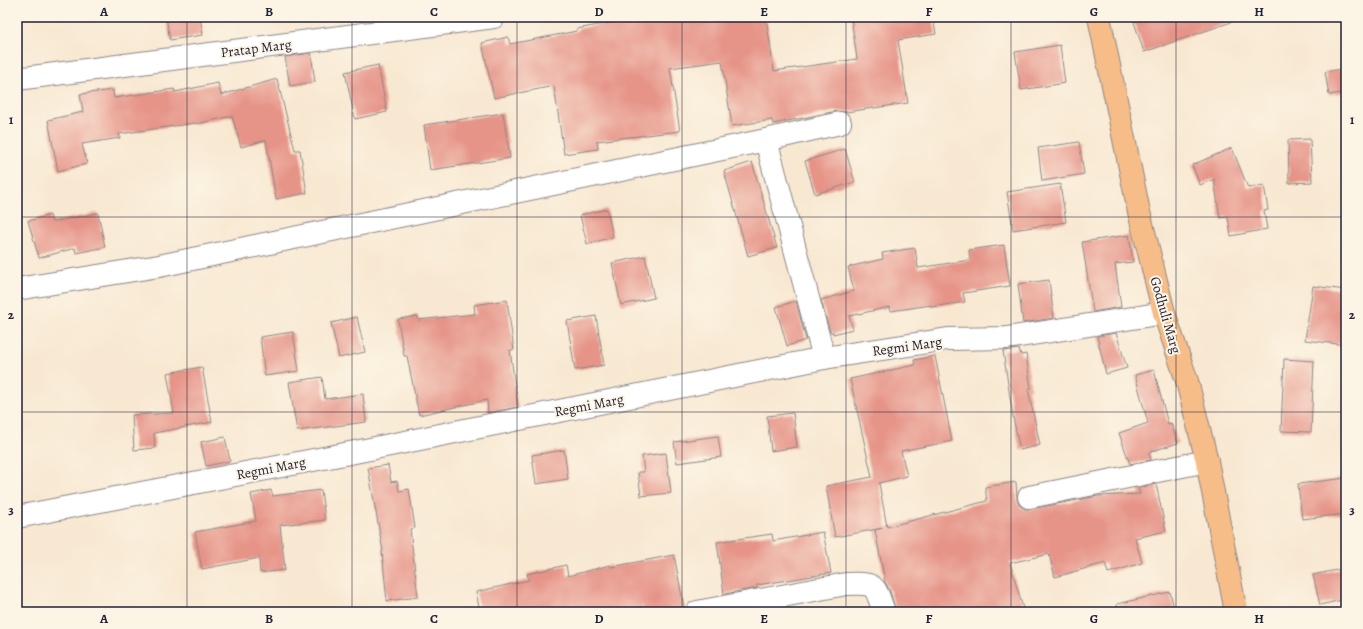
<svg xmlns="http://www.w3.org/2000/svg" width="1363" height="629" viewBox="0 0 1363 629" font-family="Alegreya,serif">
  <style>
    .building { fill: #e69488 }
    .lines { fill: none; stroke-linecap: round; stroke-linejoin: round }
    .minor-casing { stroke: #8d8586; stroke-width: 24 }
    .major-casing { stroke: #8d8586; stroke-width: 24 }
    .minor { stroke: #fff; stroke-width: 22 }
    .major { stroke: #f7bd88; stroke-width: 22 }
    .grid { fill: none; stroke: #22223b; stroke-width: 1; stroke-opacity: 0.55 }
    .labels { text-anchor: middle; stroke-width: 4; stroke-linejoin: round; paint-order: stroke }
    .street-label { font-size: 14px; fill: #22223b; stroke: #fcf5e5 }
    .neatline { fill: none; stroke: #22223b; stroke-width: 1.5 }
    .grid-label { font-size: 13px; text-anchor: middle; font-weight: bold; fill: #22223b }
  </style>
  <rect width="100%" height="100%" fill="#fcf5e5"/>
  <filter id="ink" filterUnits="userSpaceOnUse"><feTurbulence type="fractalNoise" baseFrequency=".025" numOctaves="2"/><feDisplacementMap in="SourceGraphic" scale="8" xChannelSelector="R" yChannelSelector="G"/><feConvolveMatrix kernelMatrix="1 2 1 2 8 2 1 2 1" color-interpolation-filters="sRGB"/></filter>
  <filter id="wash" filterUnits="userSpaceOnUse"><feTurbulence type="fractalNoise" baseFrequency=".012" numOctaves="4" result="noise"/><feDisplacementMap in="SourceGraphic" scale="16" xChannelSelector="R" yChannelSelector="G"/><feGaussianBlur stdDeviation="0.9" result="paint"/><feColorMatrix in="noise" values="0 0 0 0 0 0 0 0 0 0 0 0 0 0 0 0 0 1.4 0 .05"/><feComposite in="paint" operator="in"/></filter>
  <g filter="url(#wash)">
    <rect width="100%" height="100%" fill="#f8e8d1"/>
    <g id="blocks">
      <!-- building -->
      <g class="building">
        <polygon points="166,17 200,17 203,35 170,40"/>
        <polygon points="647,17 766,17 774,71 857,59 851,17 933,17 936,34 898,40 908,103 846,112 837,111 773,124 772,120 732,126 722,61 670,68 680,131 597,141 598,149 564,154 554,86 494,98 482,43 508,37 510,44 577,31 577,29 619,21"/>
        <polygon points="1148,17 1237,17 1237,20 1144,52 1134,22"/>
        <polygon points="1060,45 1065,83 1021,90 1015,52"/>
        <polygon points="311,53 315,82 290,86 285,57"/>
        <polygon points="378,65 387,112 355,119 345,72"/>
        <polygon points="1346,68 1346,92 1329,95 1325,72"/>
        <polygon points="277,79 295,150 300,150 307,193 276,199 266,140 241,147 232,116 196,124 195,123 119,134 120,138 82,144 87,164 58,171 48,120 83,112 80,94 113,90 114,98 174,89 175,92 218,83 221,95"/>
        <polygon points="503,113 510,158 430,170 424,125"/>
        <polygon points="1310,139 1312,182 1289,183 1288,140"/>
        <polygon points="1079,142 1084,174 1042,181 1038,148"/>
        <polygon points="1232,148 1248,188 1264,185 1268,210 1264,211 1267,229 1231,236 1228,217 1220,218 1214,179 1200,185 1192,165"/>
        <polygon points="845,149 855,182 815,194 805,161"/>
        <polygon points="752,162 777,248 748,256 724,171"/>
        <polygon points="1060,184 1066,222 1013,230 1007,192"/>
        <polygon points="607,209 613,237 587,244 580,215"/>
        <polygon points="98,213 105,247 76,253 75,248 39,258 28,221 50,215 52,222"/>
        <polygon points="1129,235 1133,262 1115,264 1121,307 1093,312 1082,242"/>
        <polygon points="1004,245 1010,286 963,293 965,302 931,307 931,305 891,311 890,307 849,316 853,329 833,334 833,332 830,332 821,300 854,291 848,267 883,259 882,253 915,248 918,268 970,260 969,250"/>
        <polygon points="645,256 654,298 621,305 612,263"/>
        <polygon points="1049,280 1054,318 1023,323 1018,284"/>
        <polygon points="1313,286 1346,290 1346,345 1305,340"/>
        <polygon points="507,300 514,350 510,350 518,407 488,413 487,400 419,415 407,356 404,356 398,319 418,316 418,320 475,314 474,305"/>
        <polygon points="796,301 806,340 787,346 776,307"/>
        <polygon points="596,316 604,365 575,370 567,321"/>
        <polygon points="357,317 365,352 339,358 331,323"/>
        <polygon points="293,332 299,371 265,376 260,337"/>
        <polygon points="1116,333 1127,368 1106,374 1097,336"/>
        <polygon points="1019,349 1021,355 1026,354 1031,389 1028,389 1040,445 1020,450 1013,417 1003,351"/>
        <polygon points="935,356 952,441 901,451 907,476 879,483 887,527 987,501 985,487 1016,482 1017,499 1019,505 1025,509 1031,509 1098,496 1140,494 1138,488 1156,484 1166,531 1135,538 1142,563 1108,573 1105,563 1055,577 1049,554 1010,563 1024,612 896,612 890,591 885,582 875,530 883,528 835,537 826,486 872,477 850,379 915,365 914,360"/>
        <polygon points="1284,359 1314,361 1311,432 1281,431"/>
        <polygon points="202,367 212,422 154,433 155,448 134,450 132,415 174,413 167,373"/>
        <polygon points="1154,370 1168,424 1171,423 1178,443 1149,452 1151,460 1130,464 1119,433 1148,423 1135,375"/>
        <polygon points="322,377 325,399 363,394 366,422 297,431 289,382"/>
        <polygon points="793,413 797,447 771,451 767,416"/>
        <polygon points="718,436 721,457 677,463 674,442"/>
        <polygon points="225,437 230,461 206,466 201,442"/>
        <polygon points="564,450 568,479 536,484 532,455"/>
        <polygon points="666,453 671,493 641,496 638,472 644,472 642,456"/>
        <polygon points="388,465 391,482 397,481 399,491 409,489 415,528 410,529 418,597 387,601 382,551 383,551 368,468"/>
        <polygon points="1346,478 1346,514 1302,519 1298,484"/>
        <polygon points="271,490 273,496 321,490 325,520 280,525 285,570 260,573 259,558 202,569 195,532 256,521 251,494"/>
        <polygon points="823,532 831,573 757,585 757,588 724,594 717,542 772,534 773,541"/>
        <polygon points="674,555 685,612 642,612 642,606 621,612 480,612 476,592 529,580 527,574 566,565 568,576 610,565 611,567"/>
        <polygon points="1346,568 1346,599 1320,605 1313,575"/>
        <polygon points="1170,592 1175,612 1118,612 1117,604"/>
      </g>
    </g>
  </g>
  <g filter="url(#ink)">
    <use href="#blocks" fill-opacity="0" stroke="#8d8586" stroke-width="1"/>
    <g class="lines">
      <!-- minor casing -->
      <g class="minor-casing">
        <g id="minor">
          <polyline points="17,79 494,17"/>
          <polyline points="766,140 840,123"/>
          <polyline points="17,289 159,266 766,140 824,358"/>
          <polyline points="1029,497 1207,461"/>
          <polyline points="17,517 360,451 824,358 948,339 1007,338 1164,313"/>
          <path d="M 697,612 L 846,584 C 877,583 874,584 884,612"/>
        </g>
      </g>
      <!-- major casing -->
      <g class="major-casing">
        <polyline id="major" points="1099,17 1139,212 1164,313 1187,381 1207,461 1236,612"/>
      </g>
      <!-- minor -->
      <use href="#minor" class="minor"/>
      <!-- major -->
      <use href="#major" class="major"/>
    </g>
  </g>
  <!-- grid -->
  <path class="grid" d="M 187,17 L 187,612M 352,17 L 352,612M 517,17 L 517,612M 682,17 L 682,612M 846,17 L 846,612M 1011,17 L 1011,612M 1176,17 L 1176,612M 17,217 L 1346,217M 17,412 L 1346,412"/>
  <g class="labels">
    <!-- street labels -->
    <g class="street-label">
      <text transform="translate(256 48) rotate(-7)" y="5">Pratap Marg</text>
      <text transform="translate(1166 315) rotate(74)" y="5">Godhuli Marg</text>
      <text transform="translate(907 346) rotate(-8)" y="5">Regmi Marg</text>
      <text transform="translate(589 405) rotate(-11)" y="5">Regmi Marg</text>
      <text transform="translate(271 468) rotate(-11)" y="5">Regmi Marg</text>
    </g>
  </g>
  <!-- margin -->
  <rect width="1363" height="629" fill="none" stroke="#fcf5e5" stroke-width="44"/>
  <rect x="22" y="22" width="1319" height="585" class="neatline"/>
  <g class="grid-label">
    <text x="104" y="16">A</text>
    <text x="269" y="16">B</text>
    <text x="434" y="16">C</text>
    <text x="599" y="16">D</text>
    <text x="764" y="16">E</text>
    <text x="929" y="16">F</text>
    <text x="1094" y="16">G</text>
    <text x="1259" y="16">H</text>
    <text x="11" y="124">1</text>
    <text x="1352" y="124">1</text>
    <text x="11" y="319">2</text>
    <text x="1352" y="319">2</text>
    <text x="11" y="514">3</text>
    <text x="1352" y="514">3</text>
    <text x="104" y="623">A</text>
    <text x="269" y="623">B</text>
    <text x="434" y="623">C</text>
    <text x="599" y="623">D</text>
    <text x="764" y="623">E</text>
    <text x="929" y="623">F</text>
    <text x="1094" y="623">G</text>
    <text x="1259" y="623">H</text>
  </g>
</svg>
